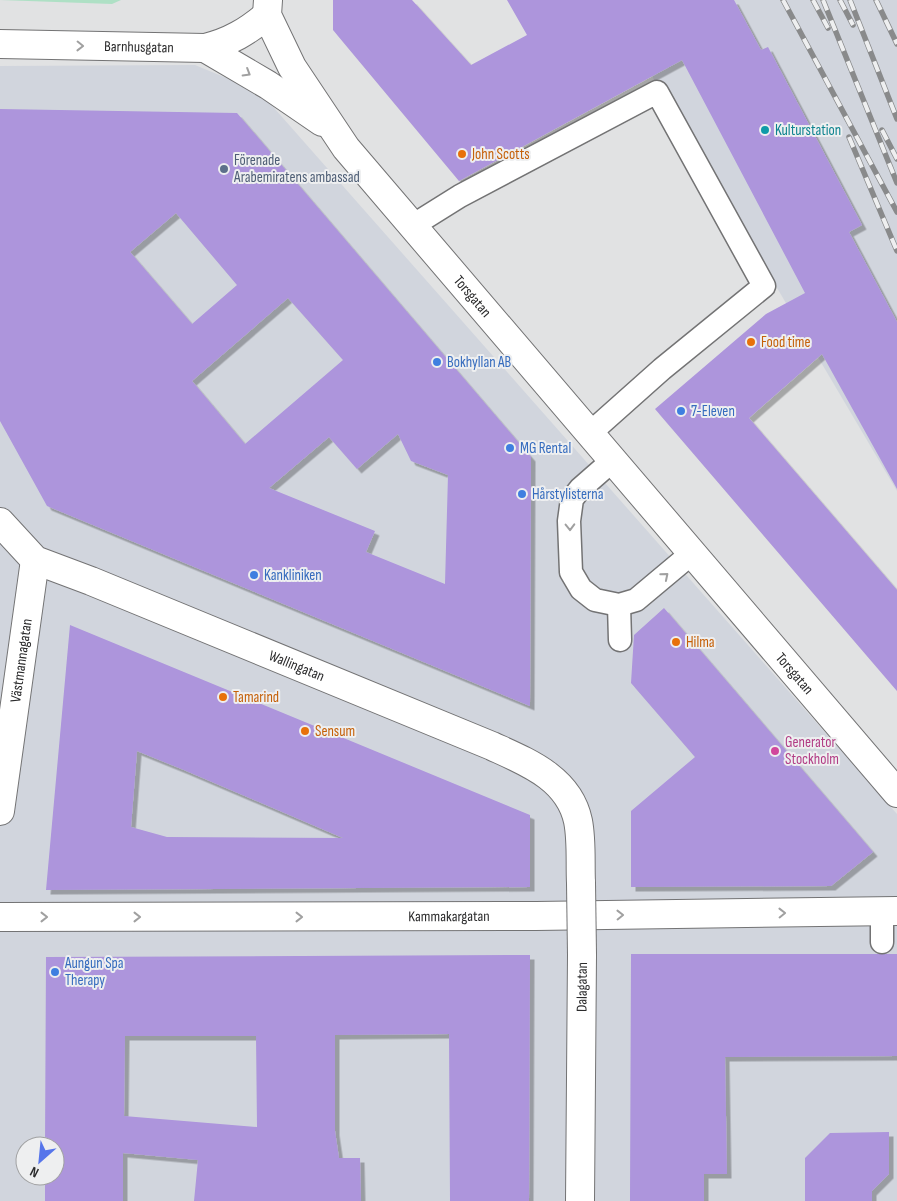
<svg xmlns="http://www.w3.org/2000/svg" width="897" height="1201" viewBox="0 0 897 1201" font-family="'Sofia Sans Condensed',sans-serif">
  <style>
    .built { fill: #d1d5dd; fill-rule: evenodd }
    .green { fill: #aee0c5 }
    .building { fill: #ad95dc; fill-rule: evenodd; filter: url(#shadow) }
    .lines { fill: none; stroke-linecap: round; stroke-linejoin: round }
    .service-casing { stroke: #737374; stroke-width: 25 }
    .minor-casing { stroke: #737374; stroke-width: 30 }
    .secondary-casing { stroke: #737374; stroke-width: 30 }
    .service { stroke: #fff; stroke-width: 22 }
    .minor { stroke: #fff; stroke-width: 28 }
    .secondary { stroke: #fff; stroke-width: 28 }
    .rail-casing { stroke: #898a8b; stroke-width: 5.5 }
    .rail { stroke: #eeeff0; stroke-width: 4; stroke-dasharray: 11; stroke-linecap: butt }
    .minor-bridge-casing { stroke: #737374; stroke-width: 30; stroke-linecap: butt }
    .minor-bridge { stroke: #fff; stroke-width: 28 }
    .oneway { stroke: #a0a0a0 }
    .culture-dot { fill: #0f9aa8; stroke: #eeeff0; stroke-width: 2 }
    .food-dot { fill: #e8710a; stroke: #eeeff0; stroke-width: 2 }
    .service-dot { fill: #5c6f8a; stroke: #eeeff0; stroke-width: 2 }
    .shop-dot { fill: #3f7fe0; stroke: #eeeff0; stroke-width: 2 }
    .hotel-dot { fill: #d1479c; stroke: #eeeff0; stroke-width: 2 }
    .labels { text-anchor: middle; stroke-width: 4; stroke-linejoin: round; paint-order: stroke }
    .street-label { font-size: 15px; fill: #2b2b2c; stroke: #eeeff0 }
    .culture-label { font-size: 15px; fill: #0d838f; stroke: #eeeff0; text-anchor: start }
    .food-label { font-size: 15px; fill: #c56008; stroke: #eeeff0; text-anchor: start }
    .service-label { font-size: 15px; fill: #4e5e75; stroke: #eeeff0; text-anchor: start }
    .shop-label { font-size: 15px; fill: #366cbe; stroke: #eeeff0; text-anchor: start }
    .hotel-label { font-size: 15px; fill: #b23c85; stroke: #eeeff0; text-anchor: start }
  </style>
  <defs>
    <filter id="shadow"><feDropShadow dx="4.5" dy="4.5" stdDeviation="0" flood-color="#0004"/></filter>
  </defs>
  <rect width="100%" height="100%" fill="#e1e2e3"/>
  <!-- built -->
  <g class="built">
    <polygon points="607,0 897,0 897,491"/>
    <path d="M 195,65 L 260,92 L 897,814 L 897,1201 L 0,1201 L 0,66 ZM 25,1146 L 55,1146 L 55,1176 L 25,1176 Z"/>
  </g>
  <!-- green -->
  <polygon class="green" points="0,0 121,0 112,4"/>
  <!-- building -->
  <g class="building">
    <polygon points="333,0 412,0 471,65 527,35 507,0 734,0 761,50 768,47 862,225 849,232 897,322 897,489 822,354 749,418 897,590 897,691 655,409 766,314 805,293 682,60 459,181 333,30"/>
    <path d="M 0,109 L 237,113 L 531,457 L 530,706 L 47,506 L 0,421 ZM 176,213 L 237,285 L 192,324 L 130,252 ZM 288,298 L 343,360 L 245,444 L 192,381 ZM 398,434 L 411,461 L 448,475 L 445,584 L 366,552 L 375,531 L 269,488 L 329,437 L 357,469 Z"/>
    <polygon points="664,608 873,852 831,886 631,887 631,811 695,757 631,683 634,635"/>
    <path d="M 70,625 L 530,815 L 530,887 L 46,890 ZM 137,751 L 184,770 L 343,838 L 167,837 L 131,827 Z"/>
    <polygon points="631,954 897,954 897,1056 725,1057 727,1174 704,1174 704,1201 630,1201"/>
    <path d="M 530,955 L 529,1201 L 450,1201 L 449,1034 L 335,1035 L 335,1131 L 339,1158 L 360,1158 L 361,1201 L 194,1201 L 198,1160 L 123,1153 L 123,1201 L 45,1201 L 45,1176 L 55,1176 L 55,1146 L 45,1146 L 46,957 ZM 125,1036 L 256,1036 L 257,1127 L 124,1116 Z"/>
    <polygon points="889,1132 889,1174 872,1191 872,1201 805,1201 805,1158 830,1133"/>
  </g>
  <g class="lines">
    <!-- service casing -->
    <g class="service-casing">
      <g id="service">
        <polyline points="412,226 460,196 657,92 764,286 662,369 589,434"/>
        <polyline points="612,461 580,489 572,499 569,521 571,572 581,589 595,600 619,605 636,600 691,554"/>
        <polyline points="619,605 620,640"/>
        <polyline points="882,911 882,942"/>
      </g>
    </g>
    <!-- minor casing -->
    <g class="minor-casing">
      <g id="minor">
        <path id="s1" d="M 0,522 L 35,560 L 91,581 L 492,746 C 527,762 569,778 578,821 C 582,841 580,863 581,883"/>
        <path id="s2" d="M 0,811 L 35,560"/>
        <path id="s3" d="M 0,917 L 536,916 L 897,911"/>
        <path id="s4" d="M 580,1201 L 582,955"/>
      </g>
    </g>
    <!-- secondary casing -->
    <g class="secondary-casing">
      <g id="secondary">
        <path id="s5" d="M 268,0 L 267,15 L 292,67 L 346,148 L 897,793"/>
        <path id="s6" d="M 0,44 L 205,48 C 230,42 248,31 267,15"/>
        <polyline points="205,48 268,85 322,122"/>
      </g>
    </g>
    <!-- service -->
    <use href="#service" class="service"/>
    <!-- minor -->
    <use href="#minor" class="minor"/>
    <!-- secondary -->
    <use href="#secondary" class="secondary"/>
    <!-- rail casing -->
    <g class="rail-casing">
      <g id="rail">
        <polyline points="783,0 897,212"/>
        <polyline points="813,0 828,28"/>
        <polyline points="823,0 897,183"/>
        <polyline points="840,0 853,25"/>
        <polyline points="850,0 897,119"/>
        <polyline points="876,0 897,44"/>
        <polyline points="882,130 897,159"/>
        <polyline points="849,137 897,251"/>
      </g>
    </g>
    <!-- rail -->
    <use href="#rail" class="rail"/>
    <!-- minor-bridge casing -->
    <g class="minor-bridge-casing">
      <polyline id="minor-bridge" points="581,883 582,955"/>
    </g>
    <!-- minor-bridge -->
    <use href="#minor-bridge" class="minor-bridge"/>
  </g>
  <!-- one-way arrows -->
  <defs><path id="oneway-chevron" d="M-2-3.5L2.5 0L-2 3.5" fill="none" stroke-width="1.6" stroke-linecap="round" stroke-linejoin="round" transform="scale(1.25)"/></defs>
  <g class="oneway">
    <use href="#oneway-chevron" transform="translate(80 46) rotate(1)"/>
    <use href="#oneway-chevron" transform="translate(247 73) rotate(31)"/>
    <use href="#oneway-chevron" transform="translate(570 527) rotate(89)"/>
    <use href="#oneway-chevron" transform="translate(665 576) rotate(-40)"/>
    <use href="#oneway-chevron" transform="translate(782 913) rotate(-1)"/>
    <use href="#oneway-chevron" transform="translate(620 915) rotate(-1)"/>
    <use href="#oneway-chevron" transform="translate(44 917)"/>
    <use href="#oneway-chevron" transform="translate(137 917)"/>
    <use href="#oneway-chevron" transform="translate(299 917)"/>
  </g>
  <!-- markers -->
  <circle class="culture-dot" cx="765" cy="130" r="5"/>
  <g class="food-dot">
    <circle cx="462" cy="154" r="5"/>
    <circle cx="751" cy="342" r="5"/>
    <circle cx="676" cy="642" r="5"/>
    <circle cx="223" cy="697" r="5"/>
    <circle cx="305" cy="731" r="5"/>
  </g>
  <circle class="service-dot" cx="224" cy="169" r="5"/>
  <g class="shop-dot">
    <circle cx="437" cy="362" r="5"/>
    <circle cx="681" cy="411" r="5"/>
    <circle cx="510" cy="448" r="5"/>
    <circle cx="522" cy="494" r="5"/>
    <circle cx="254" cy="575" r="5"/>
    <circle cx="55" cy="972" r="5"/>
  </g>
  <circle class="hotel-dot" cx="775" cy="751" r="5"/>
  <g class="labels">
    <!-- street labels -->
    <g class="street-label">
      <text dy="5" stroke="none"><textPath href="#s6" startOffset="139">Barnhusgatan</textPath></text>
      <text dy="5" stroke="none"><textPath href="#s5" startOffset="365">Torsgatan</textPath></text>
      <text dy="5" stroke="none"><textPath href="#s2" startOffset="152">Västmannagatan</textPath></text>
      <text dy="5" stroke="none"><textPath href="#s1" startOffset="334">Wallingatan</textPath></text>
      <text dy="5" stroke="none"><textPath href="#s5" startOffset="861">Torsgatan</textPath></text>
      <text dy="5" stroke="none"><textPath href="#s3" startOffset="449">Kammakargatan</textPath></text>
      <text dy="5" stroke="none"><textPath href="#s4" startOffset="214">Dalagatan</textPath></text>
    </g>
    <!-- culture labels -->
    <g class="culture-label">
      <text x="775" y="135">Kulturstation</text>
    </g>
    <!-- food labels -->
    <g class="food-label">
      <text x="472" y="159">John Scotts</text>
      <text x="761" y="347">Food time</text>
      <text x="686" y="647">Hilma</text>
      <text x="233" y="702">Tamarind</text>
      <text x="315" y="736">Sensum</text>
    </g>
    <!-- service labels -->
    <g class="service-label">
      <text x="234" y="165">Förenade<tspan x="234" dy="17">Arabemiratens ambassad</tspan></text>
    </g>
    <!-- shop labels -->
    <g class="shop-label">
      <text x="447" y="367">Bokhyllan AB</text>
      <text x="691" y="416">7-Eleven</text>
      <text x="520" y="453">MG Rental</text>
      <text x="532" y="499">Hårstylisterna</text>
      <text x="264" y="580">Kankliniken</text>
      <text x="65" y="968">Aungun Spa<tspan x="65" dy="17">Therapy</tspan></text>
    </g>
    <!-- hotel labels -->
    <g class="hotel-label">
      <text x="785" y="747">Generator<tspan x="785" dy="17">Stockholm</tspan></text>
    </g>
  </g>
  <!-- north arrow -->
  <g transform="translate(40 1161) rotate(207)"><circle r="24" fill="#eeeff0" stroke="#a0a1a2"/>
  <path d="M0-4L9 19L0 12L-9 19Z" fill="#5675ea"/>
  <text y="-8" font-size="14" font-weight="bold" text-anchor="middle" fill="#2b2b2c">N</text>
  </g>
</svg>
